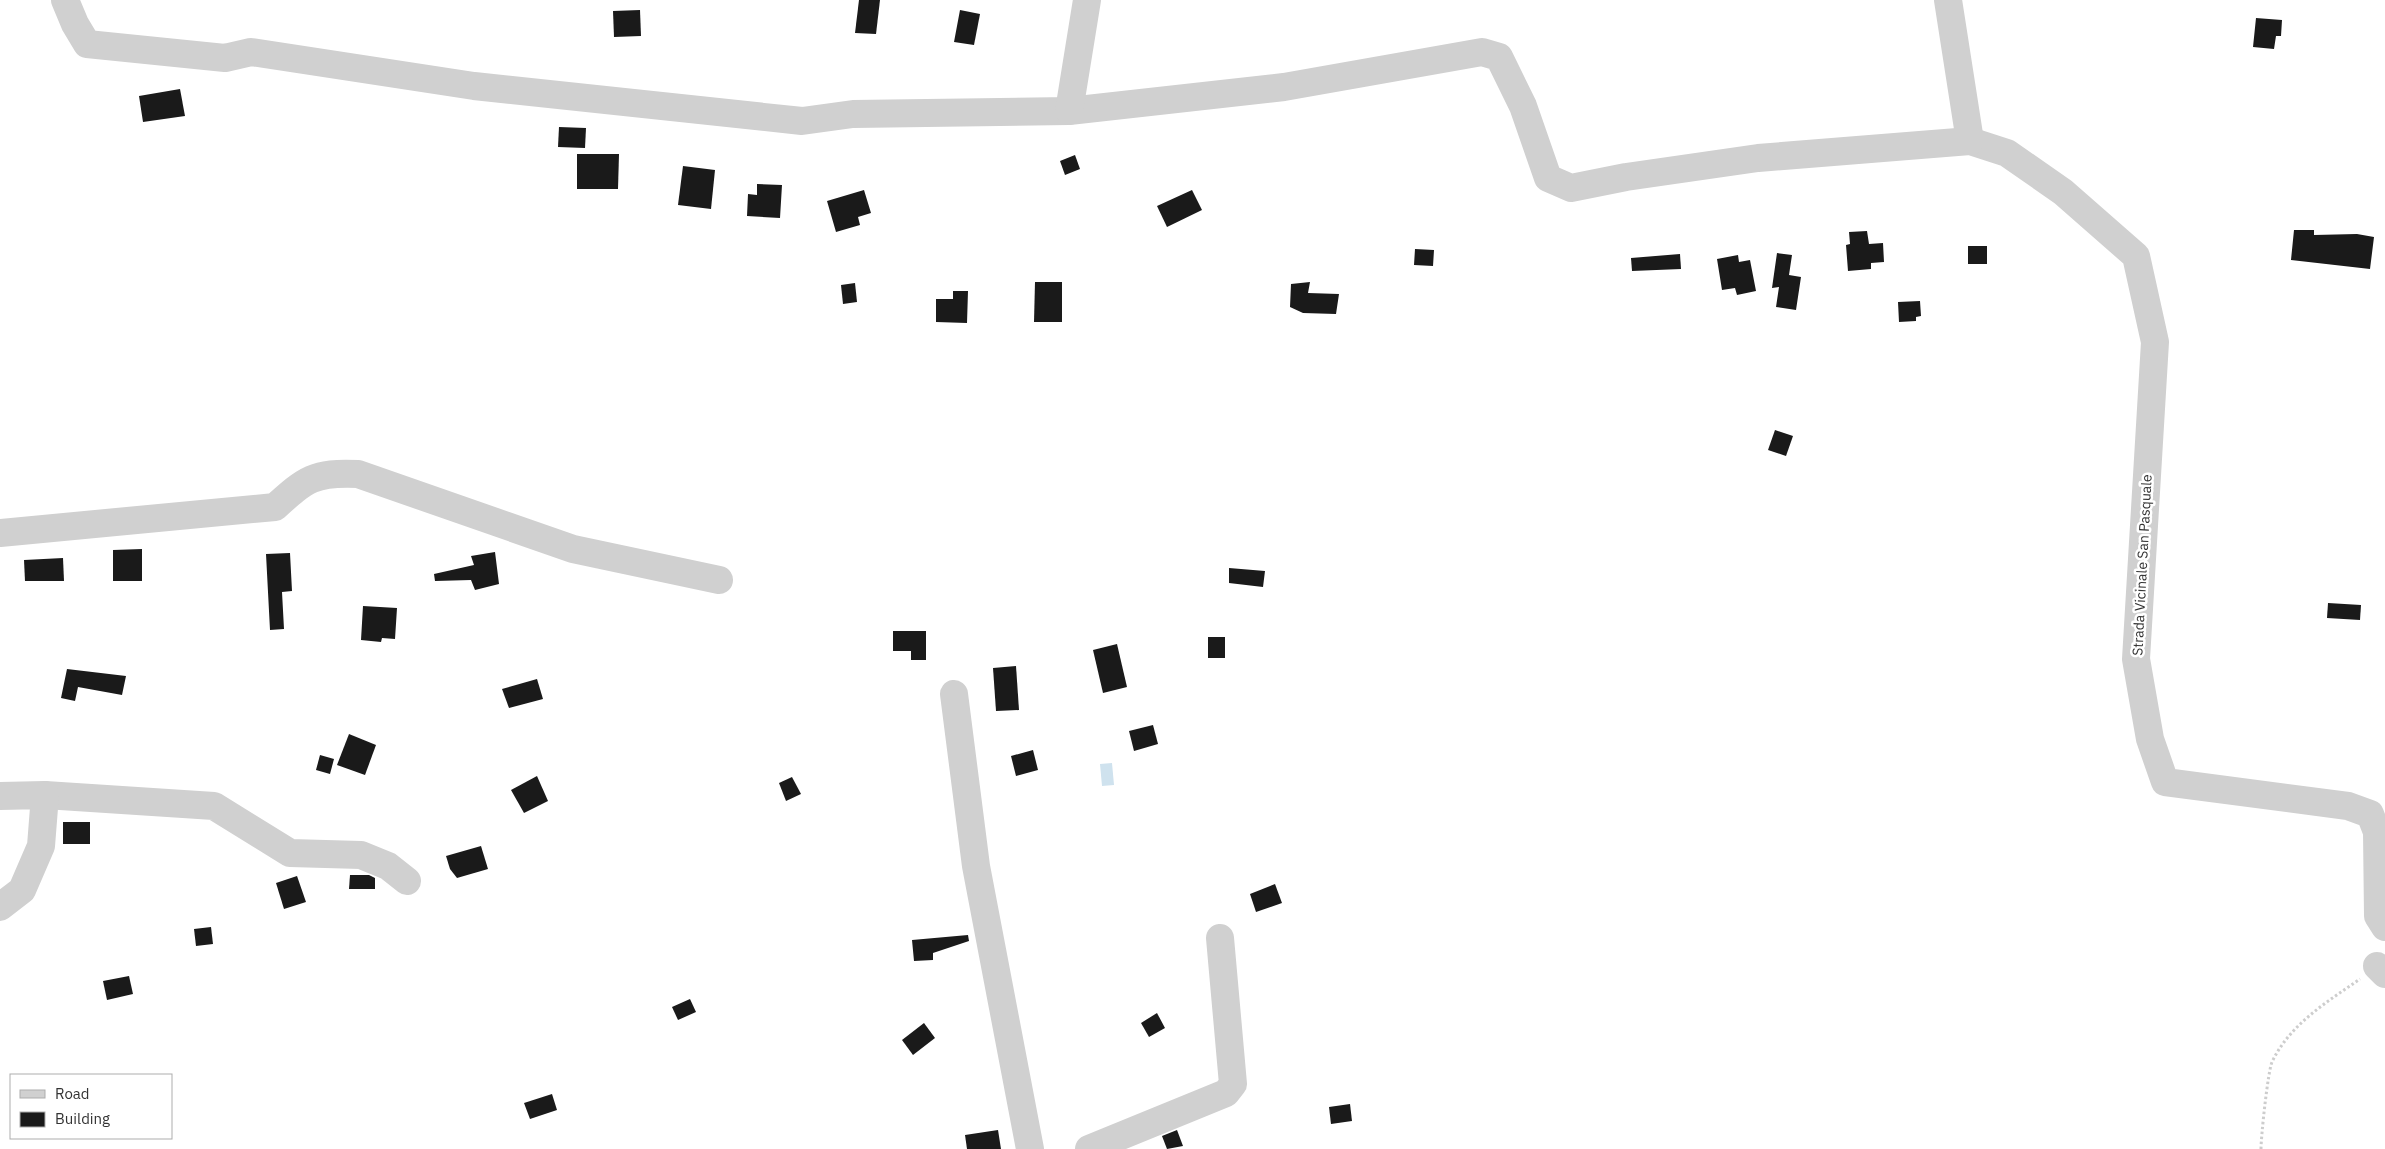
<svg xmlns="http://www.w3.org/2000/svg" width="2385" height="1149" viewBox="0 0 2385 1149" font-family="'IBM Plex Sans',sans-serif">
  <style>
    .water { fill: #cfe2ee }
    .building { fill: #1a1a1a }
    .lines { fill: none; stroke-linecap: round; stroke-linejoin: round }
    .path { stroke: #cdcdcd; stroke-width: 3; stroke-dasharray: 2.5 2.5; stroke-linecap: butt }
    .minor { stroke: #d0d0d0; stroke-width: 28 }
    .labels { text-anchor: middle; stroke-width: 5; stroke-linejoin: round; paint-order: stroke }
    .street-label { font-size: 14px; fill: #333; stroke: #fff }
  </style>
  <rect width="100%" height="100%" fill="#fff"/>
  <!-- water -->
  <polygon class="water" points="1112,763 1114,785 1102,786 1100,764"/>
  <!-- building -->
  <g class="building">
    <polygon points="859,0 880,0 876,34 855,33"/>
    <polygon points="640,10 641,36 614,37 613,11"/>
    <polygon points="960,10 980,14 974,45 954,42"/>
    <polygon points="2256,18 2282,20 2281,36 2276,36 2274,49 2253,47"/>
    <polygon points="180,89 185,116 143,122 139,96"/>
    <polygon points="559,127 586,128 585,148 558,147"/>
    <polygon points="577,154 619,154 618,189 577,189"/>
    <polygon points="1075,155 1080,169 1065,175 1060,161"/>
    <polygon points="683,166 715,170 711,209 678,205"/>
    <polygon points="757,184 782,185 780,218 747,216 748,194 757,195"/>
    <polygon points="864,190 871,213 858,217 860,225 836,232 827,201"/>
    <polygon points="1192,190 1202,210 1167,227 1157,206"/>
    <polygon points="2294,230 2314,230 2314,235 2357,234 2374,237 2370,269 2291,260"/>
    <polygon points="1867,231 1869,244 1883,243 1884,262 1871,263 1871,269 1848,271 1846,245 1850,244 1849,232"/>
    <rect x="1968" y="246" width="19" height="18"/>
    <polygon points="1415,249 1434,250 1433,266 1414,265"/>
    <polygon points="1777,253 1792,255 1789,275 1801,277 1796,310 1776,307 1779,287 1772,288"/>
    <polygon points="1680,254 1681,269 1632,271 1631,258"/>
    <polygon points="1738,255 1739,262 1750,260 1756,291 1737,295 1735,288 1722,290 1717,259"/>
    <polygon points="1035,282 1062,282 1062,322 1034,322"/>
    <polygon points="1310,282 1308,293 1339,294 1336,314 1303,313 1290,307 1291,284"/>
    <polygon points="855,283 857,302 843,304 841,285"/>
    <polygon points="953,291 968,291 967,323 936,322 936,299 953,299"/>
    <polygon points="1920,301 1921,316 1916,317 1916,321 1899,322 1898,302"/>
    <polygon points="1775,430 1793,436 1786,456 1768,450"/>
    <polygon points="142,549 142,581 113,581 113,550"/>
    <polygon points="495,552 499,584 475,590 471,580 435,581 434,574 474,565 471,556"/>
    <polygon points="290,553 292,591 282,592 284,629 270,630 266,554"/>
    <polygon points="63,558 64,581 25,581 24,560"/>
    <polygon points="1229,568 1265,571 1263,587 1229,583"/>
    <polygon points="2328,603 2361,605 2360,620 2327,618"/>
    <polygon points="363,606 397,608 395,639 382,638 381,642 361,640"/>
    <polygon points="893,631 926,631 926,660 911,660 911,651 893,651"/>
    <rect x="1208" y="637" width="17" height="21"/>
    <polygon points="1117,644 1127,687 1103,693 1093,650"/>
    <polygon points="1016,666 1019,710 996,711 993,668"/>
    <polygon points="67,669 126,676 122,695 78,687 75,701 61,698"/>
    <polygon points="537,679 543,699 509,708 502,689"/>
    <polygon points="1153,725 1158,744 1134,751 1129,731"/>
    <polygon points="349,734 376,745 365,775 337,765"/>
    <polygon points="1033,750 1038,770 1016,776 1011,756"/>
    <polygon points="320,755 334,759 330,774 316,770"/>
    <polygon points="537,776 548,801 524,813 511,790"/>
    <polygon points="792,777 801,794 786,801 779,783"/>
    <rect x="63" y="822" width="27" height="22"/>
    <polygon points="481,846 488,869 457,878 450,869 446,856"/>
    <polygon points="350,875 369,875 375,878 375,889 349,889"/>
    <polygon points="297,876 306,902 284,909 276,883"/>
    <polygon points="1275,884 1282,903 1256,912 1250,894"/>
    <polygon points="211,927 213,944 196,946 194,929"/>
    <polygon points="968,935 969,941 933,953 933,960 914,961 912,940"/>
    <polygon points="129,976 133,994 107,1000 103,981"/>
    <polygon points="690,999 696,1012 678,1020 672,1007"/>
    <polygon points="1157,1013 1165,1028 1149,1037 1141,1023"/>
    <polygon points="924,1023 935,1038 913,1055 902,1040"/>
    <polygon points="552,1094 557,1110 530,1119 524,1103"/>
    <polygon points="1350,1104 1352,1121 1331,1124 1329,1107"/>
    <polygon points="998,1130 1001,1149 967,1149 965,1135"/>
    <polygon points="1177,1130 1183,1146 1167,1149 1162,1136"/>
  </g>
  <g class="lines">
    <!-- path -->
    <path class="path" d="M 2261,1149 C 2261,1136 2268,1071 2272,1062 C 2290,1024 2327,1002 2360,979"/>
    <!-- minor -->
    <g class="minor">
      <polyline points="65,0 75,24 87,44 225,58 251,52 474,86 802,121 853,114 1069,111 1284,87 1482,52 1499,57 1523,106 1548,178 1571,188 1626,177 1758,158 1970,141 2007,153 2063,192 2136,256 2155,342 2136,659 2150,739 2165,782 2348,806 2370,814 2377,832 2378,916 2385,927"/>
      <polyline points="1948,0 1970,141"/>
      <polyline points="1069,111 1087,0"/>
      <path d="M 0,533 L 275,507 C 306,479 314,472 358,474 L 573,549 L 719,580"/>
      <polyline points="954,694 976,866 1030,1149"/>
      <polyline points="45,795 214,806 290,853 361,855 388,866 407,881"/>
      <polyline points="0,796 45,795 41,846 22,890 0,907"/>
      <polyline points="2377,966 2385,974"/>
      <polyline points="1089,1149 1226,1093 1233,1084 1220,938"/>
    </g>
  </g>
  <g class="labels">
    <!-- street labels -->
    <g class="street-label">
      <text transform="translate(2142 565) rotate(-87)" y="5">Strada Vicinale San Pasquale</text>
    </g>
  </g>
  <!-- legend -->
  <rect x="10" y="1074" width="162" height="65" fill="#ffffff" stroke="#adadad"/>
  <rect x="20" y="1090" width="25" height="8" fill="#d0d0d0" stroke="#adadad"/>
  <text x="55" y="1099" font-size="15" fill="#333333">Road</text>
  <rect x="20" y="1112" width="25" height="15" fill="#1a1a1a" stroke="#adadad"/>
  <text x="55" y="1124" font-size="15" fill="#333333">Building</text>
</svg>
